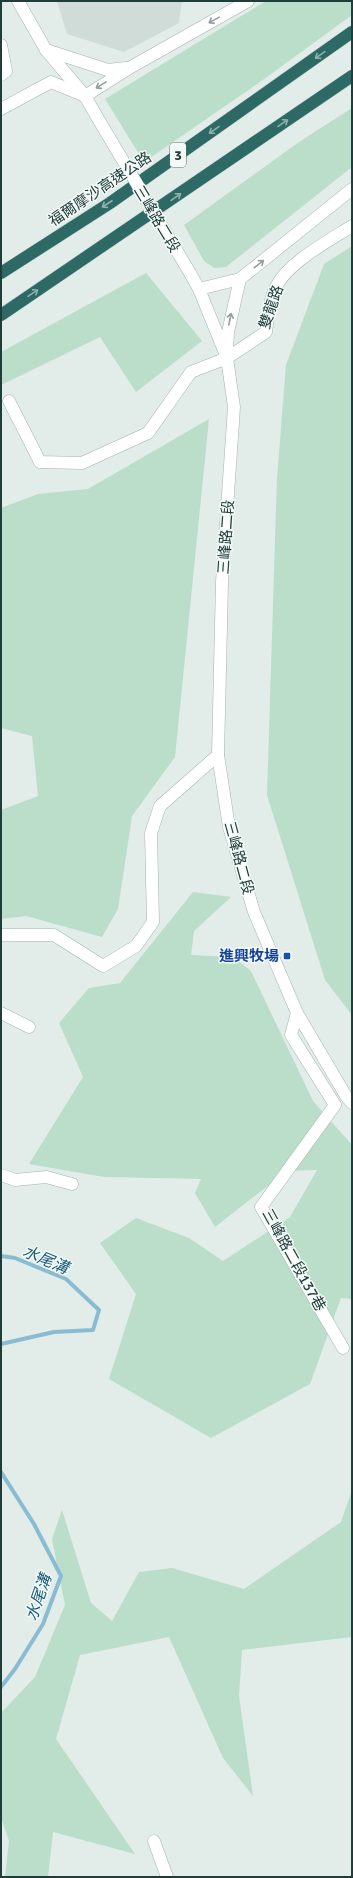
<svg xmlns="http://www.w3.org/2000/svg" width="353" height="1878" viewBox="0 0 353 1878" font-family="Signika,'Noto Sans TC',sans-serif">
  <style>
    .built { fill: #d0dcd8 }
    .green { fill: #badec9 }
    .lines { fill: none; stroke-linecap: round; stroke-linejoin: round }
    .stream { stroke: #89bcd2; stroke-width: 4 }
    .minor-casing { stroke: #a4b4b1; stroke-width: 13 }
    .highway-casing { stroke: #c1c9c8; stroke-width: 13 }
    .minor { stroke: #fff; stroke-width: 12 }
    .highway { stroke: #2d6a66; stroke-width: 12 }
    .minor-bridge-casing { stroke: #a4b4b1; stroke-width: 13; stroke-linecap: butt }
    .minor-bridge { stroke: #fff; stroke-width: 12 }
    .oneway { stroke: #909e9c }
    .oneway2 { stroke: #90b2ae }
    .transit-dot { fill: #1a4fb4; stroke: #f2f9f6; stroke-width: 1.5 }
    .labels { text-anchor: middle; stroke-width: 3; stroke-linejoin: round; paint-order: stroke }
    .shield { fill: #f2f9f6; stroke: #607572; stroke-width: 1 }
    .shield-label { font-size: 14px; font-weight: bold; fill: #213d3a }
    .street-label { font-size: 15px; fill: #213d3a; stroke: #f2f9f6 }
    .transit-label { font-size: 15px; font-weight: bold; fill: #164399; stroke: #f2f9f6; text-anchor: end }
    .water-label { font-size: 16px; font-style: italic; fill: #1a5d7a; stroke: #f2f9f6 }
  </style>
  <rect width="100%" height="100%" fill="#e2ece9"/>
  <!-- built -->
  <polygon class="built" points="57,1 182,1 179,23 124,52 67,34"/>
  <!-- green -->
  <g class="green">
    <polygon points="266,1 352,1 352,15 260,82 144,162 105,99"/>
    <polygon points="352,108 352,167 226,267 214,268 204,261 184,225 299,142"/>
    <polygon points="352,246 352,1015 325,980 267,795 277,478 286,365 324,264"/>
    <polygon points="146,273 202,341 136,392 100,337 1,385 1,352"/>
    <polygon points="209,419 175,757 132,816 118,909 102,937 26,916 1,919 1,810 38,796 32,736 1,728 1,508 38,494 88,489"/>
    <polygon points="193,892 231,897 194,931 191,955 233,957 251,971 313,1101 352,1145 352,1299 341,1298 310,1384 211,1438 109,1379 136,1294 100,1243 136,1218 189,1238 223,1261 290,1217 317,1170 287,1171 215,1227 195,1193 201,1179 104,1177 29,1164 83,1077 59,1023 89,988 120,983"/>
    <polygon points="352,1490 352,1637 242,1650 239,1696 253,1796 223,1758 169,1637 80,1655 56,1739 135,1854 53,1832 48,1877 5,1877 9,1841 1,1817 1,1713 35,1677 65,1605 52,1539 62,1510 91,1603 112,1621 139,1572 172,1568 244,1589 341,1522"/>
  </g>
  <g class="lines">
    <!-- stream -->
    <g class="stream">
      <polyline points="1,1256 15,1258 66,1279 99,1310 93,1330 54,1332 1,1344"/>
      <polyline points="1,1472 34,1524 61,1576 43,1624 15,1669 1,1687"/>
    </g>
    <!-- minor casing -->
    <g class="minor-casing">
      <g id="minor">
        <polyline points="18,1 46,50 85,96 97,117"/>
        <polyline points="1,45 6,71 1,75"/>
        <polyline points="46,50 108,70 126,68"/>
        <polyline points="1,109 51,82 85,96 131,67 248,1"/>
        <polyline points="190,273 199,289 227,358 234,407 222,582 218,755 229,827 254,912 297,1013 346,1096 352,1103"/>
        <polyline points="199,289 240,279 352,189"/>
        <polyline points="227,350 228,332 240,279"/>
        <path d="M 9,401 L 40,462 L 82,463 L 148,433 L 191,372 L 227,358 L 266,332 C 268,317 269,300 276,287 C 287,263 330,240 352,226"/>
        <polyline points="1,935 54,935 103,966 136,946 153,922 151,833 160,806 218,755"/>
        <polyline points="1,1013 29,1027"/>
        <polyline points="297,1013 291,1035 335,1105 261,1207 343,1348"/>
        <polyline points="1,1175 15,1180 46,1177 72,1184"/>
        <polyline points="154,1841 167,1877"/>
      </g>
    </g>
    <!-- highway casing -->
    <g class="highway-casing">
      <g id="highway">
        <polyline points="1,273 110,203 352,32"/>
        <polyline points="1,315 352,76"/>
      </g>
    </g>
    <!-- minor -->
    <use href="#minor" class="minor"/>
    <!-- highway -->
    <use href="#highway" class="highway"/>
    <!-- minor-bridge casing -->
    <g class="minor-bridge-casing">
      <polyline id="minor-bridge" points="97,117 190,273"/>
    </g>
    <!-- minor-bridge -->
    <use href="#minor-bridge" class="minor-bridge"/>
  </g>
  <!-- one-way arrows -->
  <defs><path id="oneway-shaft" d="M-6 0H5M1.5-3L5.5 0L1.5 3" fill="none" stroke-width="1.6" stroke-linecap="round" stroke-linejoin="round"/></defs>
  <g class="oneway">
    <use href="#oneway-shaft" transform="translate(214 20) rotate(151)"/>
    <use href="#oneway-shaft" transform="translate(101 85) rotate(148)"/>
    <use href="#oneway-shaft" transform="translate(259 264) rotate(-38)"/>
    <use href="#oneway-shaft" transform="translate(230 319) rotate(-79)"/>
  </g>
  <g class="oneway2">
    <use href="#oneway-shaft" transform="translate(320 55) rotate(145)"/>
    <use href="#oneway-shaft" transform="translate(283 123) rotate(-34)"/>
    <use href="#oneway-shaft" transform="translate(214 130) rotate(145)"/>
    <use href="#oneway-shaft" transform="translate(176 197) rotate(-35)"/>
    <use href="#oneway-shaft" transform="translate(107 204) rotate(147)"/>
    <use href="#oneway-shaft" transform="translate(33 293) rotate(-34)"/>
  </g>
  <!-- markers -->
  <rect class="transit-dot" x="283" y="952" width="8" height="8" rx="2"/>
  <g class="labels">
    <!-- shield labels -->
    <rect class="shield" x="170" y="143" width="16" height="24" rx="3"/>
    <g class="shield-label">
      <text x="178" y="160">3</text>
    </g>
    <!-- street labels -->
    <g class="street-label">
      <text transform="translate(100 189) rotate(-34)" y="5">福爾摩沙高速公路</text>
      <text transform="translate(157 219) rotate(59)" y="5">三峰路二段</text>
      <text transform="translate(271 307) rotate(-71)" y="5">雙龍路</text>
      <text transform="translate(226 537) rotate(-86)" y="5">三峰路二段</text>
      <text transform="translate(239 858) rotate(75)" y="5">三峰路二段</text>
      <text transform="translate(294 1260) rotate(61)" y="5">三峰路二段137巷</text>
    </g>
    <!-- transit labels -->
    <g class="transit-label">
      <text x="279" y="961">進興牧場</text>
    </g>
    <!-- water labels -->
    <g class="water-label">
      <text transform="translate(46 1259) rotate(23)" y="6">水尾溝</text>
      <text transform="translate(38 1597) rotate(-71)" y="6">水尾溝</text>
    </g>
  </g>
  <!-- border -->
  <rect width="353" height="1878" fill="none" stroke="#213d3a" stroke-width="4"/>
</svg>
